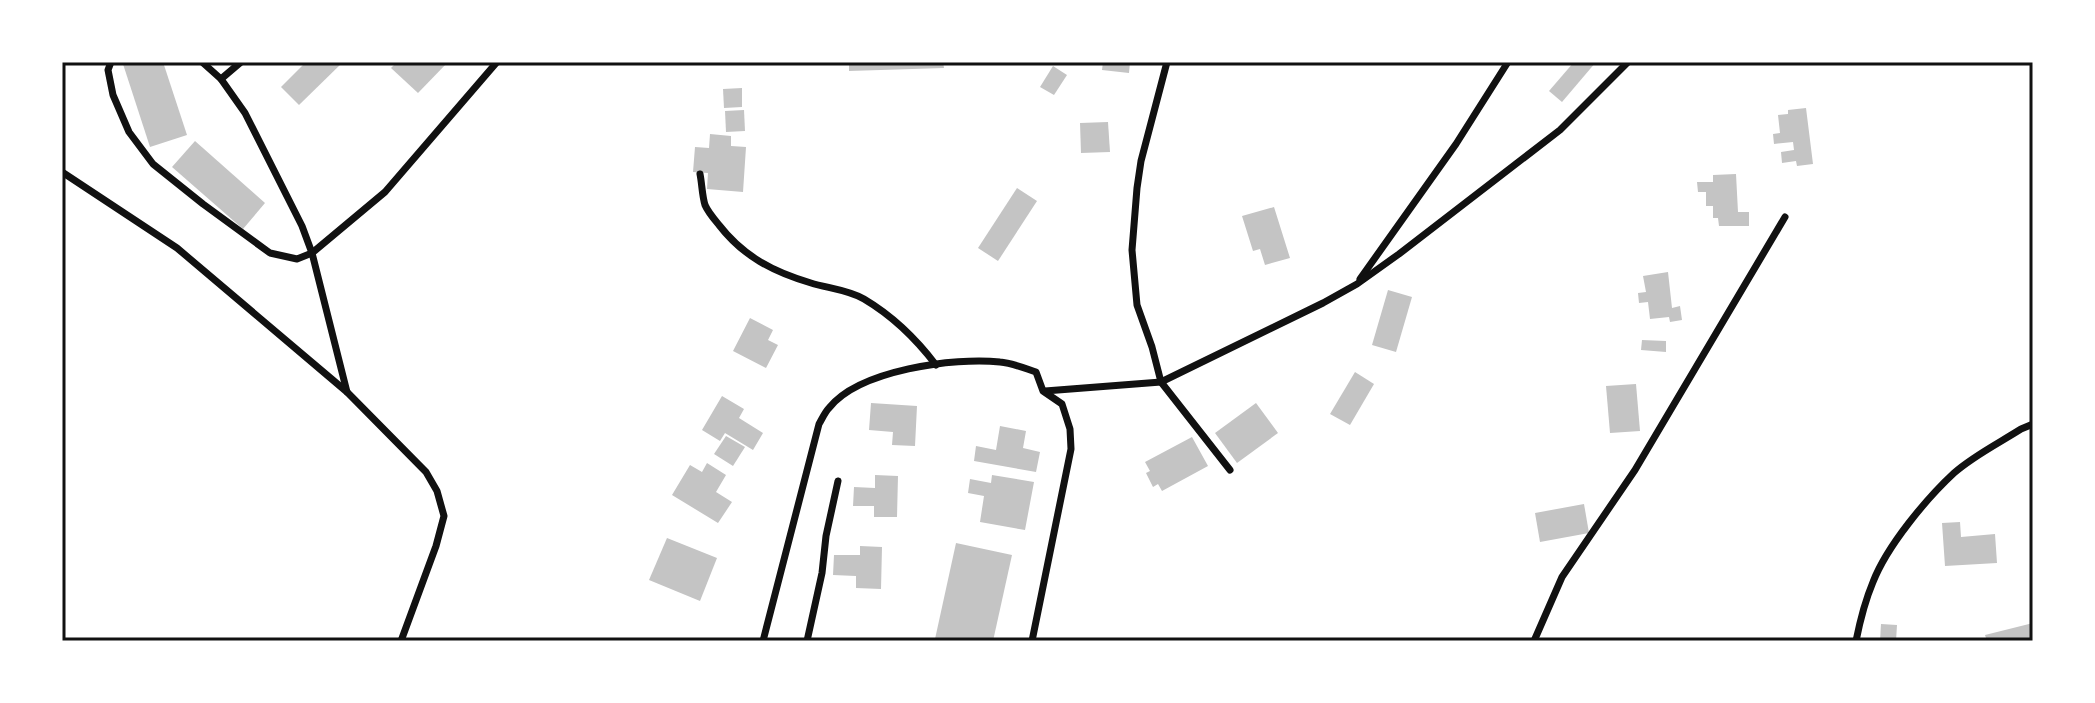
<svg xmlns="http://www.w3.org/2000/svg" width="2095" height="703" viewBox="0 0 2095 703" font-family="'Sofia Sans Condensed',sans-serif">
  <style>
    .building { fill: #c4c4c4 }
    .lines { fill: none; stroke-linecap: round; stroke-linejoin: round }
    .minor { stroke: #111; stroke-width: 7 }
    .neatline { fill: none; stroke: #111; stroke-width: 3 }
  </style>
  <rect width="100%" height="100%" fill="#fff"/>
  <!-- building -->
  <g class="building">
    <polygon points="131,62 163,62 187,135 150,147 123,64"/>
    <polygon points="306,62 343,62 299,105 281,87"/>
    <polygon points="397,62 448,62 418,93 391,68"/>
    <polygon points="849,62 943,62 944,68 849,71"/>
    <polygon points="1103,62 1130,62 1129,73 1102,70"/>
    <polygon points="1574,62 1596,62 1562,102 1549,91"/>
    <polygon points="1053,66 1067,75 1054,95 1040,87"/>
    <polygon points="742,88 742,107 724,108 723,89"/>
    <polygon points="1806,108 1813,164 1797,166 1796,161 1782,163 1781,152 1794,150 1793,142 1774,144 1773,134 1780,133 1778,115 1788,114 1788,110"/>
    <polygon points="744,110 745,131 726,132 725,111"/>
    <polygon points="1108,122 1110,152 1081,153 1080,123"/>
    <polygon points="710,134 731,136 731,146 746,147 743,192 707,189 708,173 693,172 695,147 709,148"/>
    <polygon points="195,141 265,203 243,229 172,167"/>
    <polygon points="1736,174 1738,212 1749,212 1749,226 1719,226 1718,218 1713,218 1713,206 1706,206 1706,192 1698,192 1697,182 1713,182 1713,175"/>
    <polygon points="1017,188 1037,201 998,261 978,248"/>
    <polygon points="1274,207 1290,258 1265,265 1260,249 1253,251 1242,216"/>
    <polygon points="1668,272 1672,308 1680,306 1682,320 1670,322 1669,317 1650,319 1648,302 1639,303 1638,293 1646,292 1643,276"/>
    <polygon points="1388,290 1412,297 1396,352 1372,345"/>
    <polygon points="750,318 773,330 768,340 778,345 766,368 733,351"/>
    <polygon points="1642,340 1666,341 1666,352 1641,350"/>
    <polygon points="1355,372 1374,384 1350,425 1330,414"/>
    <polygon points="1636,384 1640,431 1610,433 1606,386"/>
    <polygon points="722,396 744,409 739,418 763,433 753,450 725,433 720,441 702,430"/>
    <polygon points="871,403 917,406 915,446 892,445 893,432 869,430"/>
    <polygon points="1256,403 1278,433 1237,463 1215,433"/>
    <polygon points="1000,426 1026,431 1023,448 1040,452 1036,472 974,461 976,446 996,450"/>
    <polygon points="726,436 745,447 733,466 714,454"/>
    <polygon points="1192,437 1208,466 1162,491 1158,484 1153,487 1146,473 1150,471 1145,462"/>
    <polygon points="707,463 726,475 716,492 732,502 718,523 672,495 690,465 702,472"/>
    <polygon points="875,475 898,476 897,517 874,517 874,506 853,506 854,487 875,488"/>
    <polygon points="992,475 1034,482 1025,530 980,522 984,496 968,493 970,479 991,483"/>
    <polygon points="1584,504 1589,533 1540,542 1535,513"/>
    <polygon points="1960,522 1961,537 1995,534 1997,563 1945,566 1942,523"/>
    <polygon points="667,538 717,558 700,601 649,580"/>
    <polygon points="956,543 1012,555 993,641 946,641 935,639"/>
    <polygon points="860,546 882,547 881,589 856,588 856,576 833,575 834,555 860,555"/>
    <polygon points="2033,623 2033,641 1987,641 1985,635"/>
    <polygon points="1881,624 1897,625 1896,641 1880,641"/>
  </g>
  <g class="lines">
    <!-- minor -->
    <g class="minor">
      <polyline points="111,62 108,70 113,95 129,132 153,164 203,204 270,253 297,259 312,253 385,192 497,62"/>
      <polyline points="202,62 221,79 245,113 302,226 312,253 347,392"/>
      <polyline points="1167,62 1141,161 1137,188 1132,250 1137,305 1152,347 1161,382 1230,470"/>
      <polyline points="221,79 241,62"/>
      <polyline points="62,172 177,248 347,392 426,472 437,491 444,516 436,546 401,641"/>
      <path d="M 700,174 C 702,184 702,195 705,205 C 708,212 714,219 719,225 C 743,256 773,272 811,283 C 827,288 849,290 864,299 C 891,315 917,340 936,365"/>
      <polyline points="1360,279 1456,144 1508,62"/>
      <polyline points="1045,391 1161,382 1323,303 1357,284 1399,254 1560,130 1628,62"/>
      <path d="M 763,641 L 819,424 C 822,419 825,412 829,408 C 859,370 954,357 1000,362 C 1012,363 1024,368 1036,372 L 1043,391 L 1062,404 L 1070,429 L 1071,449 L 1032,641"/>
      <polyline points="807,641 822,573 826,536 838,481"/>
      <polyline points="1534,641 1562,577 1635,470 1785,217"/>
      <path d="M 1856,641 C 1860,621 1865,601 1873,582 C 1887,546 1926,499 1954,473 C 1973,456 1999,443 2021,429 L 2033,424"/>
    </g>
  </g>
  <!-- border -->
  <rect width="2095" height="703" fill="none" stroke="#ffffff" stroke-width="128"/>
  <rect x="64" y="64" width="1967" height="575" class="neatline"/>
</svg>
